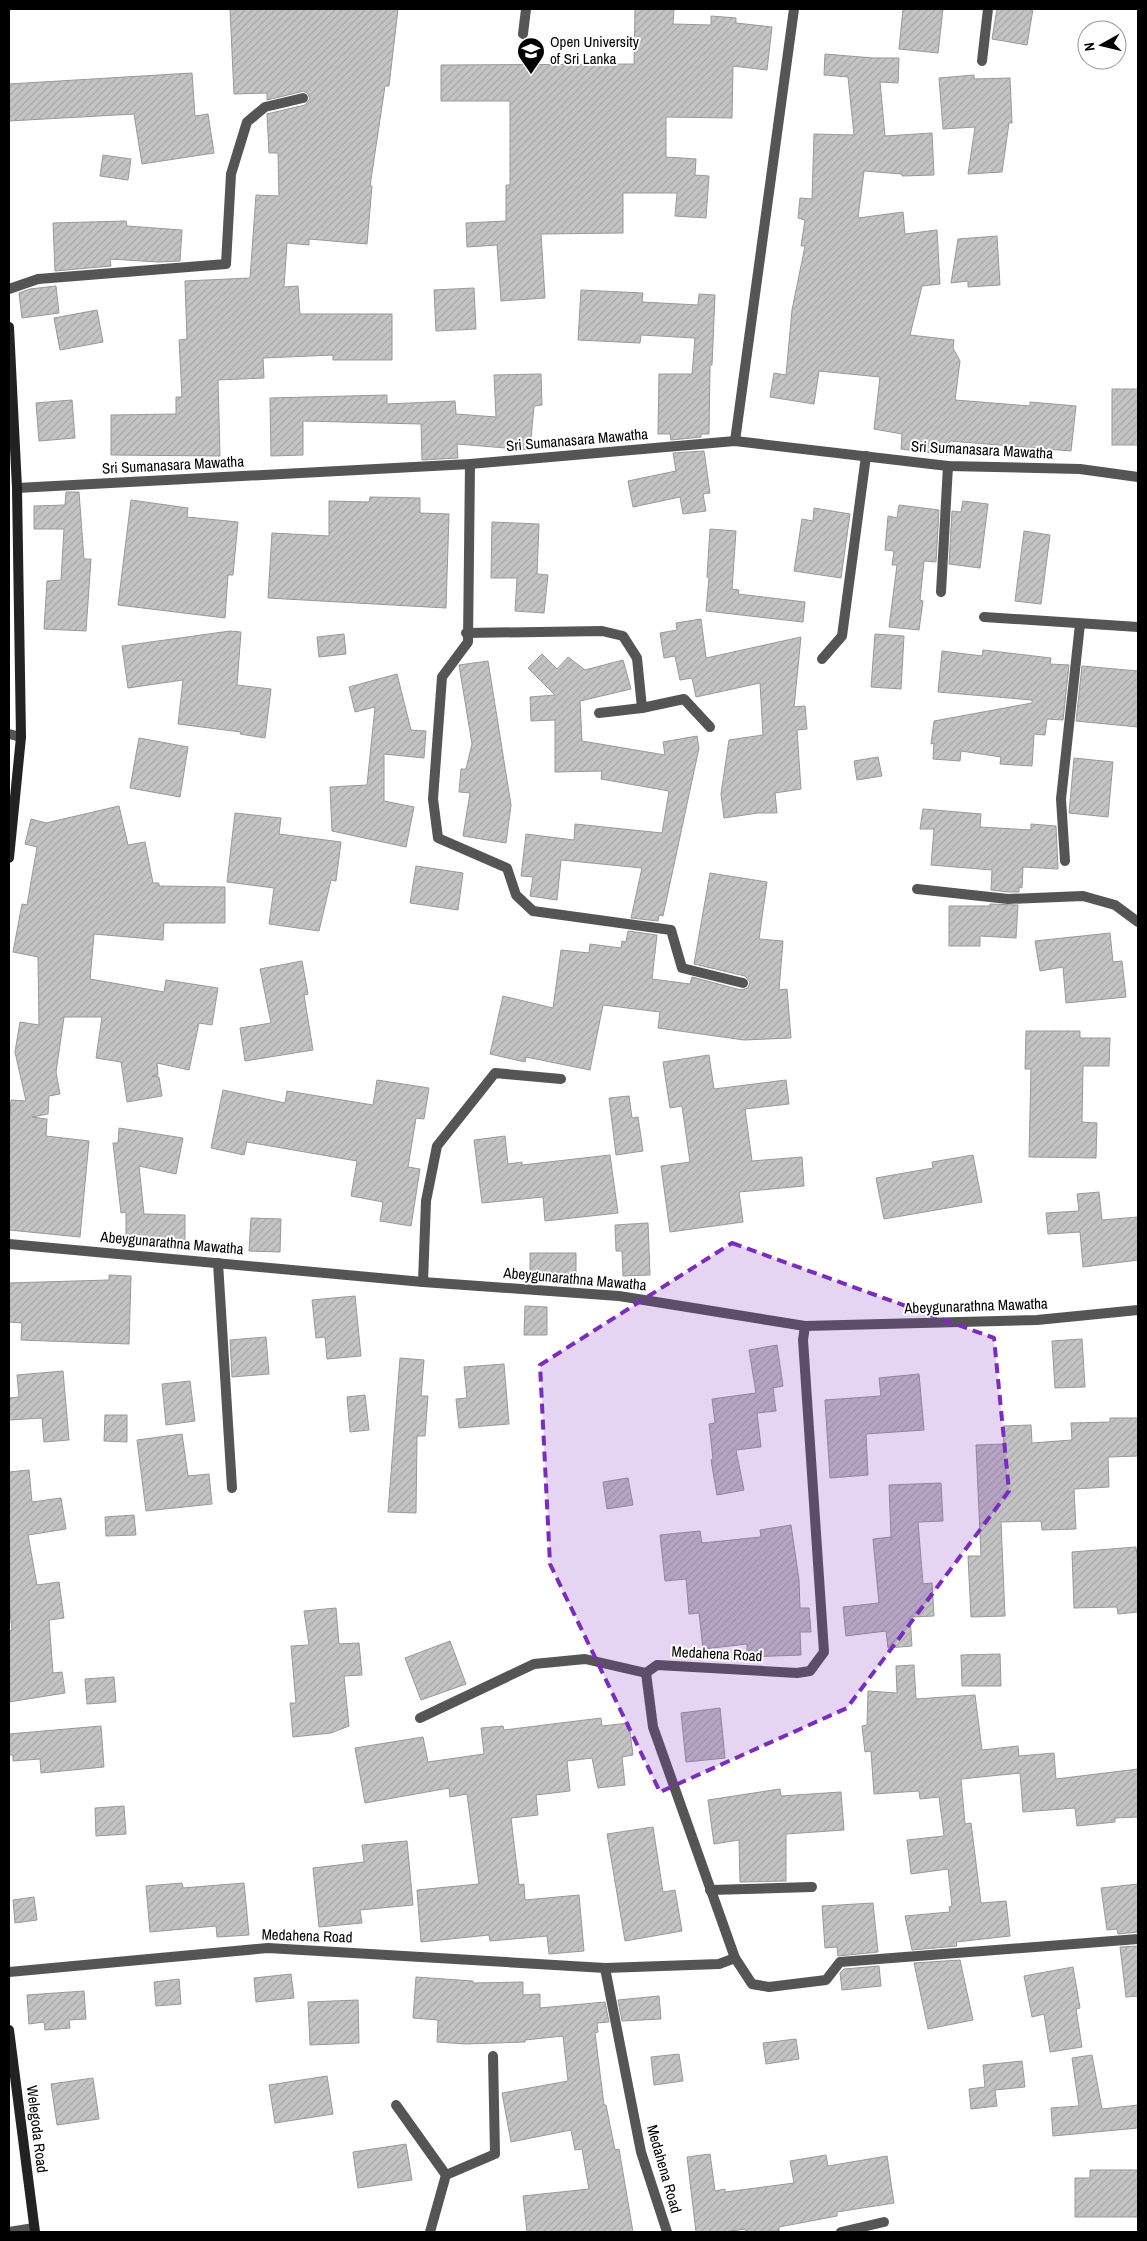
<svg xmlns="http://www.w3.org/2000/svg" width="1147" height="2241" viewBox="0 0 1147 2241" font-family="'Archivo Narrow',sans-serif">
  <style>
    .building { fill: url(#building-hatch); stroke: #999 }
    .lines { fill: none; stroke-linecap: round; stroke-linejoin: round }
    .street { stroke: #555; stroke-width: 10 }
    .secondary { stroke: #222; stroke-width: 10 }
    .marked { fill: #7b2cbf; fill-opacity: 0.2; stroke: #7b2cbf; stroke-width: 4; stroke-dasharray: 10 6; stroke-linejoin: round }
    .labels { text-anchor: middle; stroke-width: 4; stroke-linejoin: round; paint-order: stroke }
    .poi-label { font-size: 15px; fill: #000; stroke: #fff; text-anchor: start }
    .street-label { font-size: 15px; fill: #000; stroke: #fff }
  </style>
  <defs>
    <pattern id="building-hatch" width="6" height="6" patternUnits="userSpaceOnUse" patternTransform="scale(1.25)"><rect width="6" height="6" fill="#c4c4c4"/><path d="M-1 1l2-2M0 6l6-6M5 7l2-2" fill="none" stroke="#a7a7a7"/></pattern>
  </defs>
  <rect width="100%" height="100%" fill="#fff"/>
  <!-- building -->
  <g class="building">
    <polygon points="230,9 398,9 389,86 385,86 370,186 372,186 367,244 309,239 309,245 287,243 284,287 298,286 300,314 392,314 392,360 333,360 333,355 263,358 264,378 218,380 220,456 111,455 111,415 176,414 176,397 182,397 179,340 187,339 185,281 250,278 256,195 279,196 278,153 269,153 267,114 305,105 310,99 308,94 304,91 267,100 267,93 234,94"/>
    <polygon points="635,9 674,9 673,24 711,25 711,16 736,18 736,23 772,27 767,70 733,66 732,118 666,117 666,157 696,159 695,175 709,176 706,218 675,216 677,193 623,193 623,233 541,234 545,298 501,301 497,245 467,247 466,223 506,221 506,185 510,185 510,101 441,101 441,65 634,64"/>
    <polygon points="903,9 943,9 938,53 899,49"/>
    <polygon points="997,9 1033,9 1027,45 992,39"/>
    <polygon points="825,54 873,58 899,58 898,83 880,82 885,136 932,133 934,175 902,176 902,174 864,171 858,218 903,212 905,234 937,230 940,284 922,286 910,335 954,340 953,348 960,361 955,400 1030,406 1030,402 1076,406 1071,451 950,441 948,455 901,449 902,434 874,429 880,377 819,371 814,404 770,397 774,373 786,375 792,310 805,246 801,246 805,220 798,218 800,198 812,199 814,134 854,135 848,77 824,75"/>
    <polygon points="192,73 195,116 208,114 214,153 142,164 134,114 9,121 9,84"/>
    <polygon points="974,75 974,79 1010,78 1012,123 1009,123 1002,172 968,174 975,127 943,129 939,78"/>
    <polygon points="103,155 131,159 128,180 100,176"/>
    <polygon points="126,221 127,226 182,230 180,261 158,262 110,259 111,266 55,271 53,223"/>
    <polygon points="997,236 1000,285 968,287 968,281 951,283 958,239"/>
    <polygon points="56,286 59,313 22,318 19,293 30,289"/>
    <polygon points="474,288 476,329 436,331 434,290"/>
    <polygon points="581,290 643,293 642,302 698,305 699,294 715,295 712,365 710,365 709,434 701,434 701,437 671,440 670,434 658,434 659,374 692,374 695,338 641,335 640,343 578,340"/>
    <polygon points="97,310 103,342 60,350 54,318"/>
    <polygon points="541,374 542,405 534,406 530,450 457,444 458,458 422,460 421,424 303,421 303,455 271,456 270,398 387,395 387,404 455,401 456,414 496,417 494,375"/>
    <rect x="1112" y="389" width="26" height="56"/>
    <polygon points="72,400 75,438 39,441 36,403"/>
    <polygon points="704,451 710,493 703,494 706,511 683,514 680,497 633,507 628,481 676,471 673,453"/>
    <polygon points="66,492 79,492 84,559 91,559 86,631 44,629 47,581 61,580 64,529 34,529 34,506 65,505"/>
    <polygon points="370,497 420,498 420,513 449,514 446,608 268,598 272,533 329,536 329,501 369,502"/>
    <polygon points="131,500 188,508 187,517 238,522 233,575 228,575 225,618 118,605"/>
    <polygon points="963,501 988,504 980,568 949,564 952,511 961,512"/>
    <polygon points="899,505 939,510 936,562 924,561 920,600 923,601 919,630 889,627 897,565 892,565 894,551 885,550 888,516 897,518"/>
    <polygon points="814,508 850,514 841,578 794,571 802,519 813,521"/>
    <polygon points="492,522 539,524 537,574 548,575 544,613 515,611 517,578 491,578"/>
    <polygon points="710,529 736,531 732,589 739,590 738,594 805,602 803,622 706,611 709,578 707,577"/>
    <polygon points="1024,531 1050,535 1041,604 1015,601"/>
    <polygon points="701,619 706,658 801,637 794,707 805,706 807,729 797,730 801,789 775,793 777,813 758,813 724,818 721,794 729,740 763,735 760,683 696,697 692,678 680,680 675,656 664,658 660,633 677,630 676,623"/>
    <polygon points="230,631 241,632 237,685 271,689 265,738 240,734 241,732 178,724 183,680 128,688 122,646"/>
    <polygon points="344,634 346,654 319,657 317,637"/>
    <polygon points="875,634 904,636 901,689 871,687"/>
    <polygon points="983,650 1051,658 1050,664 1069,665 1063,720 1047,719 1045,735 1034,734 1032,766 1000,764 1001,757 961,751 960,761 933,759 934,743 931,744 934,721 1032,703 1032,700 938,692 942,651 982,656"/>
    <polygon points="542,654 557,669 568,657 585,670 623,660 631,689 580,701 582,741 665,755 663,742 697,736 699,748 663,916 659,915 658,921 631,918 642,868 561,860 557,900 530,896 533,877 521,876 526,834 574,840 575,824 662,833 669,791 601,779 602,771 555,772 555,720 531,721 530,697 555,695 528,668"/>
    <polygon points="488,661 511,805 506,843 463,836 470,793 459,792 461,769 466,769 472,744 459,665"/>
    <polygon points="1082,666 1138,671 1138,727 1076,721"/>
    <polygon points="397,674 411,730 426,731 424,758 384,754 384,801 414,807 406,847 332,831 330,787 367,785 375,707 355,712 349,687"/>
    <polygon points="139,738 188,747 180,797 130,788"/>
    <polygon points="878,757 882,776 857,780 854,761"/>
    <polygon points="1074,758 1113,762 1108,817 1069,813"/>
    <polygon points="119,806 128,845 145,842 153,883 159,883 159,886 225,887 225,923 164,923 163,940 94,934 90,979 164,992 166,980 218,988 212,1025 199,1023 189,1070 157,1063 158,1075 152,1076 159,1077 162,1096 127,1102 121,1062 96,1058 102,1017 64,1017 56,1072 60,1094 49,1096 48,1114 32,1117 47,1119 46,1136 89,1141 80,1237 9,1230 9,1130 11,1100 26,1101 15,1052 20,1022 39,1025 38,957 13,952 22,904 27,905 37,847 25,844 31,819 46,823"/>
    <polygon points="923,809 981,814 980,827 1031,830 1031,824 1056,826 1058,869 1023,867 1022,888 1019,887 1019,892 1008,892 991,890 992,870 931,865 934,829 920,829"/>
    <polygon points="235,813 281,818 279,834 341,842 336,881 331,880 319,931 269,924 274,888 227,882"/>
    <polygon points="416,866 463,873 458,910 410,903"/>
    <polygon points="710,873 767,882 759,939 783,941 779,990 787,989 791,1038 744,1040 658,1028 660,1012 603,1005 590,1070 526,1057 525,1062 490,1054 503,996 553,1008 561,950 589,953 590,944 621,948 622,941 626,942 628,931 657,935 652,979 690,984 692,977 741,990 748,988 750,982 745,976 694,964"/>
    <polygon points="990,904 1018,905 1016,938 980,936 980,946 949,946 949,906 990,906"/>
    <polygon points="1110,933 1113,962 1122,961 1126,997 1066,1003 1063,967 1040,971 1035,941"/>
    <polygon points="302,961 308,994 304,995 313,1050 245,1061 240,1028 271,1023 260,969"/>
    <polygon points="1026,1031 1080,1031 1080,1038 1110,1038 1109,1066 1083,1066 1082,1122 1097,1123 1096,1158 1029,1157 1031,1069 1025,1069"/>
    <polygon points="709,1055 714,1089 786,1080 789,1104 745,1109 752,1161 802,1157 804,1186 739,1192 743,1222 670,1232 661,1166 690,1162 682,1106 670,1108 663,1062"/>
    <polygon points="377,1080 429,1088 424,1119 416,1118 408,1167 420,1169 411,1226 380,1221 383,1202 351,1196 357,1161 247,1142 244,1155 211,1148 223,1090 285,1103 287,1091 373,1105"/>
    <polygon points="629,1096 632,1118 638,1117 643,1151 616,1155 609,1098"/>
    <polygon points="119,1128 183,1138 176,1174 139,1166 144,1214 185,1215 185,1245 126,1241 126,1212 121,1213 113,1143 118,1143"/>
    <polygon points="505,1136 508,1164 522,1162 522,1165 610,1155 618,1213 545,1221 543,1197 482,1203 474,1140"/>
    <polygon points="973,1155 982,1202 884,1219 876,1178 933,1168 932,1162"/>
    <polygon points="1099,1192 1102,1220 1138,1217 1138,1260 1083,1267 1080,1232 1048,1234 1046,1213 1079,1211 1077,1194"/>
    <polygon points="251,1218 281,1219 280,1252 249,1251"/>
    <polygon points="648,1223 650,1275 623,1276 622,1251 616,1251 615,1225"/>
    <polygon points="530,1253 576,1253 576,1279 530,1278"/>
    <polygon points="109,1275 131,1276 129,1344 21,1340 22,1323 9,1322 9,1283 109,1280"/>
    <polygon points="355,1296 361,1356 327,1359 325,1337 316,1338 312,1300"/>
    <polygon points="525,1306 547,1307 547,1335 524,1335"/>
    <polygon points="266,1337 269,1374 232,1377 230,1340"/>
    <polygon points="1082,1339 1085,1387 1055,1388 1052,1341"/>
    <polygon points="777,1345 783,1386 773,1388 776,1411 757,1413 761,1447 736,1450 744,1490 717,1495 711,1460 713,1459 709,1424 715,1423 712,1399 756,1393 749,1350"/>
    <polygon points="400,1358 424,1360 421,1396 428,1396 425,1436 417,1436 416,1513 388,1512"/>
    <polygon points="504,1364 509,1424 459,1428 456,1399 467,1398 464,1367"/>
    <polygon points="63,1371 69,1440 44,1442 42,1418 9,1420 9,1398 19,1397 17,1375"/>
    <polygon points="919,1374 924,1430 866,1434 868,1475 830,1478 825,1400 881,1396 879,1378"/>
    <polygon points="190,1381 195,1421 166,1425 162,1384"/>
    <polygon points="365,1395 369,1430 350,1432 347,1397"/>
    <polygon points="105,1415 127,1415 127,1442 104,1441"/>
    <polygon points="1110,1418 1138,1418 1138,1456 1108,1457 1109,1487 1074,1489 1076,1529 1042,1530 1041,1521 1001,1522 1005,1616 971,1617 968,1556 981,1556 976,1445 1004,1444 1003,1426 1031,1425 1032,1443 1072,1440 1071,1423 1110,1422"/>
    <polygon points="182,1434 188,1476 209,1474 212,1504 146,1511 137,1440"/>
    <polygon points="29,1470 32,1502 61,1498 66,1529 28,1535 37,1585 59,1582 64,1618 49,1620 53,1673 62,1672 65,1693 9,1702 9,1631 12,1630 9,1603 9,1472"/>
    <polygon points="628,1478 633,1505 607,1509 603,1482"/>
    <polygon points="941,1483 943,1521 918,1522 923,1584 932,1583 934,1616 910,1617 912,1646 888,1648 886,1631 846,1636 843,1607 879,1603 873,1539 891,1537 889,1485"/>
    <polygon points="134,1515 136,1535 106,1536 105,1517"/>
    <polygon points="791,1525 799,1580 800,1608 809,1608 811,1632 800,1632 801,1655 747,1657 747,1644 703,1649 699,1613 689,1614 686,1579 665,1581 660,1535 700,1531 702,1543 761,1537 760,1530"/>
    <polygon points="1136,1547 1138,1565 1138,1612 1118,1614 1117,1607 1074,1608 1072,1552"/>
    <polygon points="336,1608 339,1644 359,1643 362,1675 344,1676 349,1726 331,1733 293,1737 290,1703 296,1703 291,1646 309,1645 304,1611"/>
    <polygon points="450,1641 466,1684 421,1700 405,1658"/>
    <polygon points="1000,1654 1001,1686 962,1686 961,1655"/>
    <polygon points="914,1665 916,1699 975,1695 982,1750 1018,1746 1019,1756 1054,1753 1056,1779 1138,1769 1138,1817 1115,1818 1115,1822 1077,1826 1075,1808 1023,1812 1020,1773 961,1779 965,1824 971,1823 981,1903 1006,1901 1010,1936 956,1942 957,1946 912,1950 905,1916 950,1912 949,1907 952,1906 948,1869 911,1874 907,1840 944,1836 939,1797 920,1799 919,1791 874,1794 871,1751 865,1752 862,1726 867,1725 868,1691 897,1693 896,1666"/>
    <polygon points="114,1677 116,1702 87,1704 85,1679"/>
    <polygon points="720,1708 725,1758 686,1762 681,1713"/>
    <polygon points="601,1718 602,1726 629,1723 633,1755 622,1757 625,1785 598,1788 592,1758 567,1761 570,1791 536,1795 538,1815 511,1818 519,1885 524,1884 525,1900 579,1895 584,1951 549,1954 547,1936 490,1941 489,1935 421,1942 417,1890 479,1884 467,1794 450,1797 449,1788 365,1803 355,1748 423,1737 428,1762 484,1754 481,1728 503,1726 504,1730"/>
    <polygon points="101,1726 104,1767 41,1773 40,1759 13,1761 13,1755 9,1755 9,1734"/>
    <polygon points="780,1789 781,1796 841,1792 844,1830 786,1834 786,1881 740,1882 739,1840 714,1844 708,1800"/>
    <polygon points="124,1806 126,1834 96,1836 95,1808"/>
    <polygon points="653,1827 663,1892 675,1890 682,1931 625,1941 607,1834"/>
    <polygon points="407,1841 413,1905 360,1910 362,1923 319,1927 313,1868 364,1862 362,1845"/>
    <polygon points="182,1883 183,1888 244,1883 249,1935 217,1937 216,1926 150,1932 146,1886"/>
    <polygon points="1138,1884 1138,1932 1118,1934 1117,1929 1107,1930 1101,1888"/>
    <polygon points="34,1897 37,1920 15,1923 13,1900"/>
    <polygon points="873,1903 878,1952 838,1956 837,1947 825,1948 822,1906"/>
    <polygon points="1138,1946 1138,1996 1126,1997 1120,1947"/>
    <polygon points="960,1960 973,2020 928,2029 914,1963"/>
    <polygon points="879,1966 881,1986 842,1990 840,1973 844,1969"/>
    <polygon points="1073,1967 1080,2008 1076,2009 1082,2047 1050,2052 1044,2014 1032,2017 1024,1976"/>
    <polygon points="291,1974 294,1998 256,2002 254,1978"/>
    <polygon points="416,1977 473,1981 473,1983 523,1982 523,1995 540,1994 540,2008 605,2002 609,2022 597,2023 598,2032 595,2033 604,2105 606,2105 615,2150 619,2149 633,2232 527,2232 523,2196 589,2189 582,2149 575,2150 571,2130 511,2142 502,2093 568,2081 563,2036 525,2040 525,2042 466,2044 437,2042 438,2020 413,2018"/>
    <polygon points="179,1979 181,2004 156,2006 154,1982"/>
    <polygon points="84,1991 86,2019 69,2020 70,2028 45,2030 44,2022 29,2024 27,1995"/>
    <polygon points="659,1996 661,2019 622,2021 618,2000"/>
    <polygon points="358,2000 359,2043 310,2045 308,2002"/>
    <polygon points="796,2039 799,2059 766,2064 763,2043"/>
    <polygon points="679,2054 683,2081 654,2085 651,2057"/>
    <polygon points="1092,2055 1102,2109 1138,2105 1138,2128 1053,2136 1051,2108 1079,2106 1072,2058"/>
    <polygon points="1022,2061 1025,2087 995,2090 997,2106 971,2109 969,2089 985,2087 983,2065"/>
    <polygon points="327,2076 333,2114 275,2123 269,2085"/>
    <polygon points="93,2078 99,2119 57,2125 51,2084"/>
    <polygon points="406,2144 412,2180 358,2188 353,2152"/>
    <polygon points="710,2154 715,2191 725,2189 725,2192 794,2183 790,2161 826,2155 828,2166 887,2156 894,2203 837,2212 837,2216 779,2227 779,2231 746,2232 745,2229 724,2232 696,2232 687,2157"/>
    <polygon points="1090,2170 1138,2170 1138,2217 1075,2217 1075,2178 1090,2178"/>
  </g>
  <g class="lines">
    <!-- street -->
    <g class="street">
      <polyline points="523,34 526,9"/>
      <polyline points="982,61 988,9"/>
      <polyline points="9,289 38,279 226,264 231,174 247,122 265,107 303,98"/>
      <polyline points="735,441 794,9"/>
      <polyline points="470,464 468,642 442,677 433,799 438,838 507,868 516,895 533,911 671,930 682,968 743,983"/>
      <polyline points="17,488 470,464 735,441 948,466 1080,469 1138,477"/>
      <polyline points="941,592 948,466"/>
      <polyline points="984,617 1138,627"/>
      <polyline points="466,633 602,631 623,636 637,658 642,708"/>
      <polyline points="822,659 842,636 866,456"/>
      <polyline points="599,713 642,708 684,699 710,727"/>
      <polyline points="9,734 21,737"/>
      <polyline points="1065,861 1061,799 1080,624"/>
      <polyline points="917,889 1008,899 1083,896 1115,905 1138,922"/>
      <polyline points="9,1244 423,1282 619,1296 805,1326 1037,1320 1138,1310"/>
      <polyline points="218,1263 232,1488"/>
      <polyline points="423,1282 426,1201 437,1146 495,1073 561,1079"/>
      <polyline points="805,1326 803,1340 824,1652 810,1671 797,1673 657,1665 646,1673 653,1727 735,1958 752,1984 769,1987 826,1980 840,1962 1138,1939"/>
      <polyline points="420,1718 534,1664 585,1659 646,1673"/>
      <polyline points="710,1890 812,1887"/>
      <polyline points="605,1968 641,2152 667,2232"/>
      <polyline points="9,1972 268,1948 605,1968 719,1964 735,1958"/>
      <polyline points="396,2105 446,2175"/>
      <polyline points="9,2232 34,2228"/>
      <polyline points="430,2232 446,2175 495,2154 493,2056"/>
      <polyline points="841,2232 884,2222"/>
    </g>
    <!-- secondary -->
    <g class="secondary">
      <polyline points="9,327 17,488 21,737 9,858"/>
      <polyline points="9,2030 35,2232"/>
    </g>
  </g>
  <!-- marked area -->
  <path class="marked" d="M 732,1243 L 994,1338 L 1009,1491 L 847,1708 L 660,1792 L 550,1564 L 540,1365 Z"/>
  <!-- icons -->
  <defs>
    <g id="university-pin" transform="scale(1.4375)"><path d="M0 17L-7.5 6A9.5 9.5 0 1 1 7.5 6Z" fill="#000" stroke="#fff"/><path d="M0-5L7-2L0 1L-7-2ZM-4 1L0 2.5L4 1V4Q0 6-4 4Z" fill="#fff"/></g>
  </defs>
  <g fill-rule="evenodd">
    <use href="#university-pin" x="531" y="51"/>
  </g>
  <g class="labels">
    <!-- poi labels -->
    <g class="poi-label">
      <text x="550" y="47">Open University<tspan x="550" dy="17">of Sri Lanka</tspan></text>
    </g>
    <!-- street labels -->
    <g class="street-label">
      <text transform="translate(577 440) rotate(-5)" y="5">Sri Sumanasara Mawatha</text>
      <text transform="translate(982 450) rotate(3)" y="5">Sri Sumanasara Mawatha</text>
      <text transform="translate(173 465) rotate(-3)" y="5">Sri Sumanasara Mawatha</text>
      <text transform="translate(172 1243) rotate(5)" y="5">Abeygunarathna Mawatha</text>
      <text transform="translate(575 1279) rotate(5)" y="5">Abeygunarathna Mawatha</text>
      <text transform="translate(976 1306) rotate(-2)" y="5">Abeygunarathna Mawatha</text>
      <text transform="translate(717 1654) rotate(3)" y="5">Medahena Road</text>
      <text transform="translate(307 1936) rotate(2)" y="5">Medahena Road</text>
      <text transform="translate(37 2129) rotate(83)" y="5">Welegoda Road</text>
      <text transform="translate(664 2169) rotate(74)" y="5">Medahena Road</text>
    </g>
  </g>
  <!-- border -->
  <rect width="1147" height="2241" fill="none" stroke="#000000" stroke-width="20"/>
  <!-- north arrow -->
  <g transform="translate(1102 45) rotate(262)"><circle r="24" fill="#ffffff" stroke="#999999"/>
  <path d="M0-4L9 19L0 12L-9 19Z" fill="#000000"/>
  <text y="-8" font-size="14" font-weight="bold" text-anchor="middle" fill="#000000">N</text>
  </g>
</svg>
